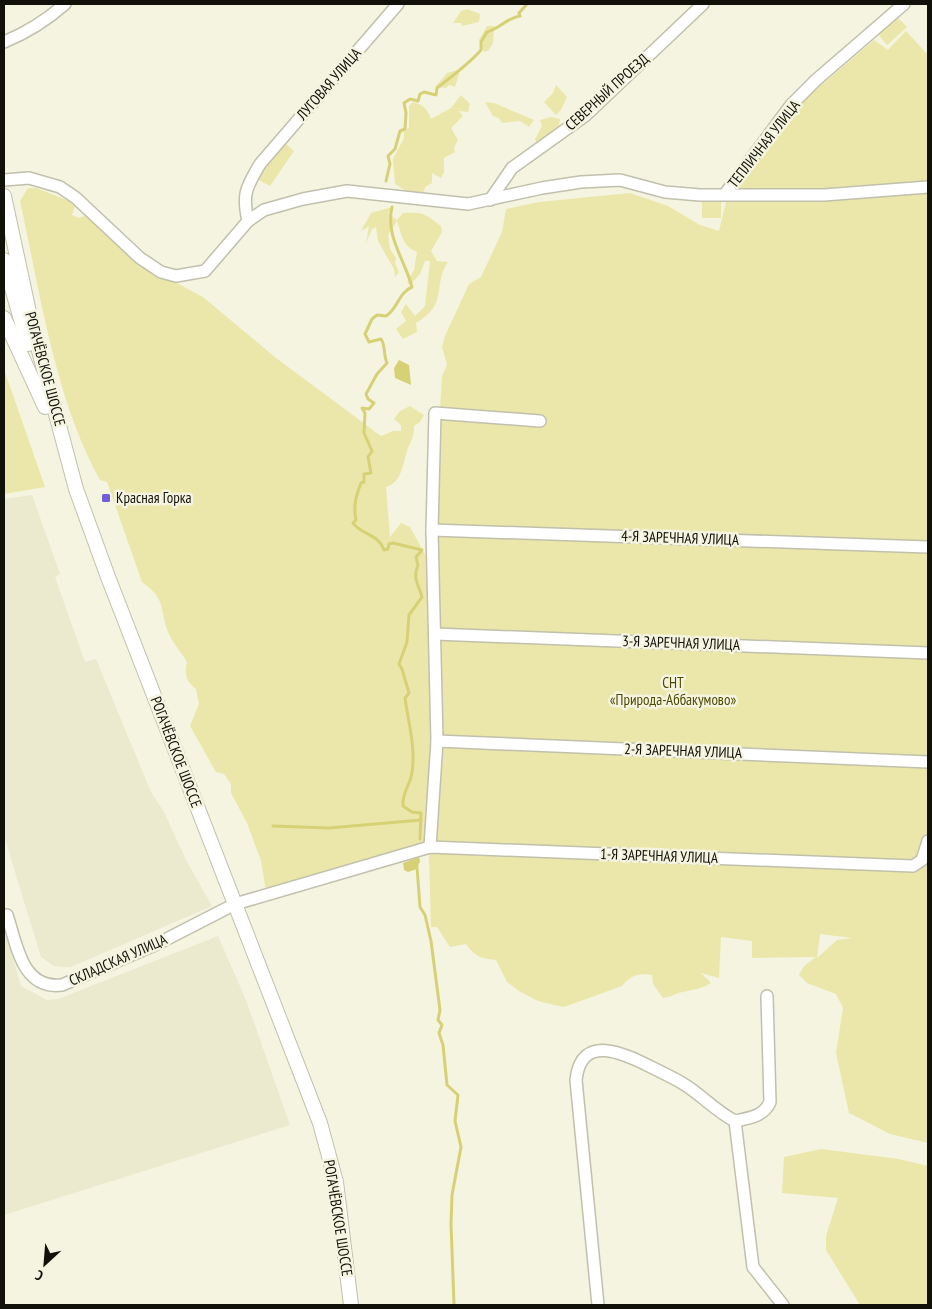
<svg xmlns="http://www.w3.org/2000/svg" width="932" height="1309" viewBox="0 0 932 1309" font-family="'PT Sans Narrow',sans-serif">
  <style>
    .built { fill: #ebeace }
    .green { fill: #ebe7aa; fill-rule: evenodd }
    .water { fill: #d7d176 }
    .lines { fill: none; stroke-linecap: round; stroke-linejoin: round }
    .stream { stroke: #d7d176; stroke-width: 3 }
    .minor-casing { stroke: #c1c0ac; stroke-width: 14 }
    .major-casing { stroke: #c1c0ac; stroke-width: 16 }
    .minor { stroke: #fff; stroke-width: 11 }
    .major { stroke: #fff; stroke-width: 14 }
    .poi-dot { fill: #725ed9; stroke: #f5f4e0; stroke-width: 2 }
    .labels { text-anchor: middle; stroke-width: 5; stroke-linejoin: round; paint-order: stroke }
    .street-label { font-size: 15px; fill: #11110a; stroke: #f5f4e0 }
    .poi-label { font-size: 15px; fill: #11110a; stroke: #f5f4e0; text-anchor: start }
    .park-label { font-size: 15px; fill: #4f4a00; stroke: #f5f4e0 }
  </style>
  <rect width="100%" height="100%" fill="#f5f4e0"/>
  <!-- built -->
  <g class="built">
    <polygon points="32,495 60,574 55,577 85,662 96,659 151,792 164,812 186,860 212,906 71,967 62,967 54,966 41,957 4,836 4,499"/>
    <polygon points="4,933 7,937 21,986 47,1000 58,999 218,936 246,1000 290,1125 4,1215"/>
  </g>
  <!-- green -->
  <g class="green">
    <polygon points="467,9 480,14 479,22 462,26 461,23 453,23 461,11"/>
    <polygon points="896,16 907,27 887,45 877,33"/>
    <polygon points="487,26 494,26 493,43 488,51 484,52 479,40"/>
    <path d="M 906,31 L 928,55 L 928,1143 L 890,1134 L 849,1113 L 836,1053 L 843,1008 L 836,994 L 807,983 L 799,975 L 804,966 L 816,957 L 752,958 L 752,941 L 721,937 L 719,978 L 701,973 L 711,983 C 701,989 694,989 683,992 C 676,993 671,997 663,998 L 653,984 L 652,975 C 639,973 631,975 622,986 L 564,1007 L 550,1004 L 538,1001 L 519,991 L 507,982 L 496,960 C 482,959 474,956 466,944 L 450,947 L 437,927 L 431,927 L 429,853 L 266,891 L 261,861 L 247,823 L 231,793 L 231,784 L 224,774 L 216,772 L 190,726 L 199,704 L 196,689 C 186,681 184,674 187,662 C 181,652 172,642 168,632 C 159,608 167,600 142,582 L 107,482 L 100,480 C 55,399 40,292 20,201 L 28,188 L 36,188 L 72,202 L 75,206 L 72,215 L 79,218 L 87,215 L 132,259 L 203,297 L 276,358 L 381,436 L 393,431 L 401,431 L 401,425 L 394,419 L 400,411 L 410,406 L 424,415 L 420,422 L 414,426 C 414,436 412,439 408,448 C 403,461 403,482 386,487 L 390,537 L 401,523 L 410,527 L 425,554 L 430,409 L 440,410 L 442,376 L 447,365 L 442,347 L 445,336 L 469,284 L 481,277 L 502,232 L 506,209 L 539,202 L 630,193 L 668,206 L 700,225 L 719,231 L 726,202 L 797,106 L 874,40 L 888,50 ZM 820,934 L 852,938 L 837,940 L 817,958 Z"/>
    <polygon points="458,70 459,74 455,87 449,85 446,88 435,87 447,73"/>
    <polygon points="556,85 567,97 561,110 556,115 544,102 553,93"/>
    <path d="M 461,95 L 470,104 L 468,112 L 459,111 L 463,116 L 451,128 L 458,140 L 454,148 L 455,152 L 444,158 L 444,172 L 441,178 L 432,173 L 432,183 L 425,187 L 423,195 L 406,191 L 395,184 L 393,159 L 404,138 L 404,132 L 409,127 L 409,106 L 413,102 C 424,105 427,109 431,119 L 451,108 Z"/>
    <polygon points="485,102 494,103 534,120 529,127 520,121 502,123 499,118 493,116"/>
    <polygon points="551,117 560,119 558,131 537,145 535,139 542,126 540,120"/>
    <polygon points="285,143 294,151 270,186 257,179 265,166"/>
    <rect x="702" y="200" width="19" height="18"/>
    <path d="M 392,207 L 388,213 L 397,220 L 403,213 C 424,212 425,214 441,226 L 442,232 L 431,251 L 437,261 L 448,262 C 432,285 449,304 416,323 L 417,332 L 403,339 L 396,329 L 406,321 L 401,312 L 406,304 L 415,316 L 425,306 L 430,261 L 425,261 L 420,274 L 410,285 L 407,282 L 414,270 L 417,252 C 402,246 402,235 397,221 L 388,235 L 390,249 L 396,258 L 395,263 L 399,272 L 395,277 L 394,269 L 378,241 L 376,227 L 372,229 L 366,243 L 369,226 L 361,231 L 371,213 Z"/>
    <polygon points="4,369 7,378 45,487 4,494"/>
    <polygon points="821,1149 899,1159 928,1166 928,1305 860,1305 826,1250 826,1236 838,1198 782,1193 784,1157"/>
  </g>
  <!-- water -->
  <g class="water">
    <polygon points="399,360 409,365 411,385 395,378 394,368"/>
    <polygon points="419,857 420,861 417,869 408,872 404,870 403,863"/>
  </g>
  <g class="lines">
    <!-- stream -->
    <g class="stream">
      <path d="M 386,181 L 390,164 L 388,156 L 395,149 L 400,131 L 405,129 L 406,113 L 404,103 L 410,99 L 418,101 L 420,94 L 424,92 L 436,95 L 437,88 C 452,76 469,64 481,50 L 481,42 L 487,32 C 500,28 507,18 520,16 L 519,13 L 527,4"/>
      <path d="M 392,207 C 385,236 405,260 412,287 C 398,293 398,309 386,316 L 377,315 L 372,319 L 365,334 L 369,342 L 381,339 C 386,346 383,354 387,363 L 377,374 L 366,394 L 368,399 L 374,403 L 369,409 L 362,408 L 365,413 L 364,433 L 372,451 L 368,457 L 371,473 L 364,474 L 364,482 L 361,483 C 356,496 353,506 356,520 L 353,523 C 361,535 378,533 384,550 L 388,549 L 389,544 L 393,543 L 422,550 L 416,557 L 418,566 C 412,577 419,586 422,597 L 409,615 L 407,642 L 399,664 L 402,669 L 409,693 L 405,698 C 408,721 416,748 412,772 C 411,785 402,790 403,806 L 412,812 L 421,813 L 420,839"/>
      <polyline points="273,826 329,828 421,820"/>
      <polyline points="417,867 420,907 425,915 431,941 440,1010 438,1020 442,1025 439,1033 443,1045 447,1085 458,1095 455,1121 461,1147 452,1195 451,1224 454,1304"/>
    </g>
    <!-- minor casing -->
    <g class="minor-casing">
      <g id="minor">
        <path d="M 4,42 C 26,33 47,20 65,4"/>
        <polyline points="4,180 29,178 60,187 76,198 140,258 161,272 176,276 205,271 248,221 264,210 303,199 347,191 468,204 542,188 581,182 620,180 665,192 700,195 824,195 928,187"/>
        <polyline points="725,194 791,105 816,80 904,4"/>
        <polyline points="490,200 512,168 586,115 703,4"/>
        <path d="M 248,221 C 242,194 246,188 260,164 L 398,4"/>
        <polyline points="432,530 928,547"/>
        <polyline points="435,634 928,653"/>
        <polyline points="437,741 928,762"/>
        <polyline points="430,847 437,741 432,530 435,413 540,421"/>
        <path d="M 4,916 L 7,915 C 17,945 22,990 62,985 L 157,944 L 235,904 L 430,847 L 913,866 L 922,860 L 928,841"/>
        <path d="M 735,1121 C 750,1118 764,1116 770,1102 L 767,996"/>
        <path d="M 598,1305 L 576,1080 C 581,1032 625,1054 651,1067 C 661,1072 672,1077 682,1083 C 701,1094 715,1111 735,1121 L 753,1267 L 783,1305"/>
      </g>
    </g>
    <!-- major casing -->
    <g class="major-casing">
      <g id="major">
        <polyline points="4,196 30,317 76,489 108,577 320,1123 336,1182 351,1305"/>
        <polyline points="4,260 28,344"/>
        <polyline points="4,318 45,407"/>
      </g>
    </g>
    <!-- minor -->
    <use href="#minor" class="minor"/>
    <!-- major -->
    <use href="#major" class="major"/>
  </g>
  <!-- markers -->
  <rect class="poi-dot" x="101" y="493" width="10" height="10" rx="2.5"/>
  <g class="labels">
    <!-- street labels -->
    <g class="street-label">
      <text transform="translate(329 84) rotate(-49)" y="5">ЛУГОВАЯ УЛИЦА</text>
      <text transform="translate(607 92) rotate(-42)" y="5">СЕВЕРНЫЙ ПРОЕЗД</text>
      <text transform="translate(764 144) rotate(-52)" y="5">ТЕПЛИЧНАЯ УЛИЦА</text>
      <text transform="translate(45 369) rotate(75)" y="5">РОГАЧЁВСКОЕ ШОССЕ</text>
      <text transform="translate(680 538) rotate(2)" y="5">4-Я ЗАРЕЧНАЯ УЛИЦА</text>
      <text transform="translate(681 643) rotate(2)" y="5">3-Я ЗАРЕЧНАЯ УЛИЦА</text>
      <text transform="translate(683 751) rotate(2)" y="5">2-Я ЗАРЕЧНАЯ УЛИЦА</text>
      <text transform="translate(176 752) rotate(69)" y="5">РОГАЧЁВСКОЕ ШОССЕ</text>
      <text transform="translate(659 856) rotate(2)" y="5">1-Я ЗАРЕЧНАЯ УЛИЦА</text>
      <text transform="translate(118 960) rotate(-24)" y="5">СКЛАДСКАЯ УЛИЦА</text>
      <text transform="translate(338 1218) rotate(81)" y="5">РОГАЧЁВСКОЕ ШОССЕ</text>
    </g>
    <!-- poi labels -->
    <g class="poi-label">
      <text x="116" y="503">Красная Горка</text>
    </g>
    <!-- park labels -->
    <g class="park-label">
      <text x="673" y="688">СНТ<tspan x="673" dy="17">«Природа-Аббакумово»</tspan></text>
    </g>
  </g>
  <!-- border -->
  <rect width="932" height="1309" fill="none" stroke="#11110a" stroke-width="10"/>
  <!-- north arrow -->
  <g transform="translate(45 1264) rotate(206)" stroke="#f5f4e0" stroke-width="4" paint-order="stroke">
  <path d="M0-4L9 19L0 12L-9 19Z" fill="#11110a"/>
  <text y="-8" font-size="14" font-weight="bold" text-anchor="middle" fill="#11110a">С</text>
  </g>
</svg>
